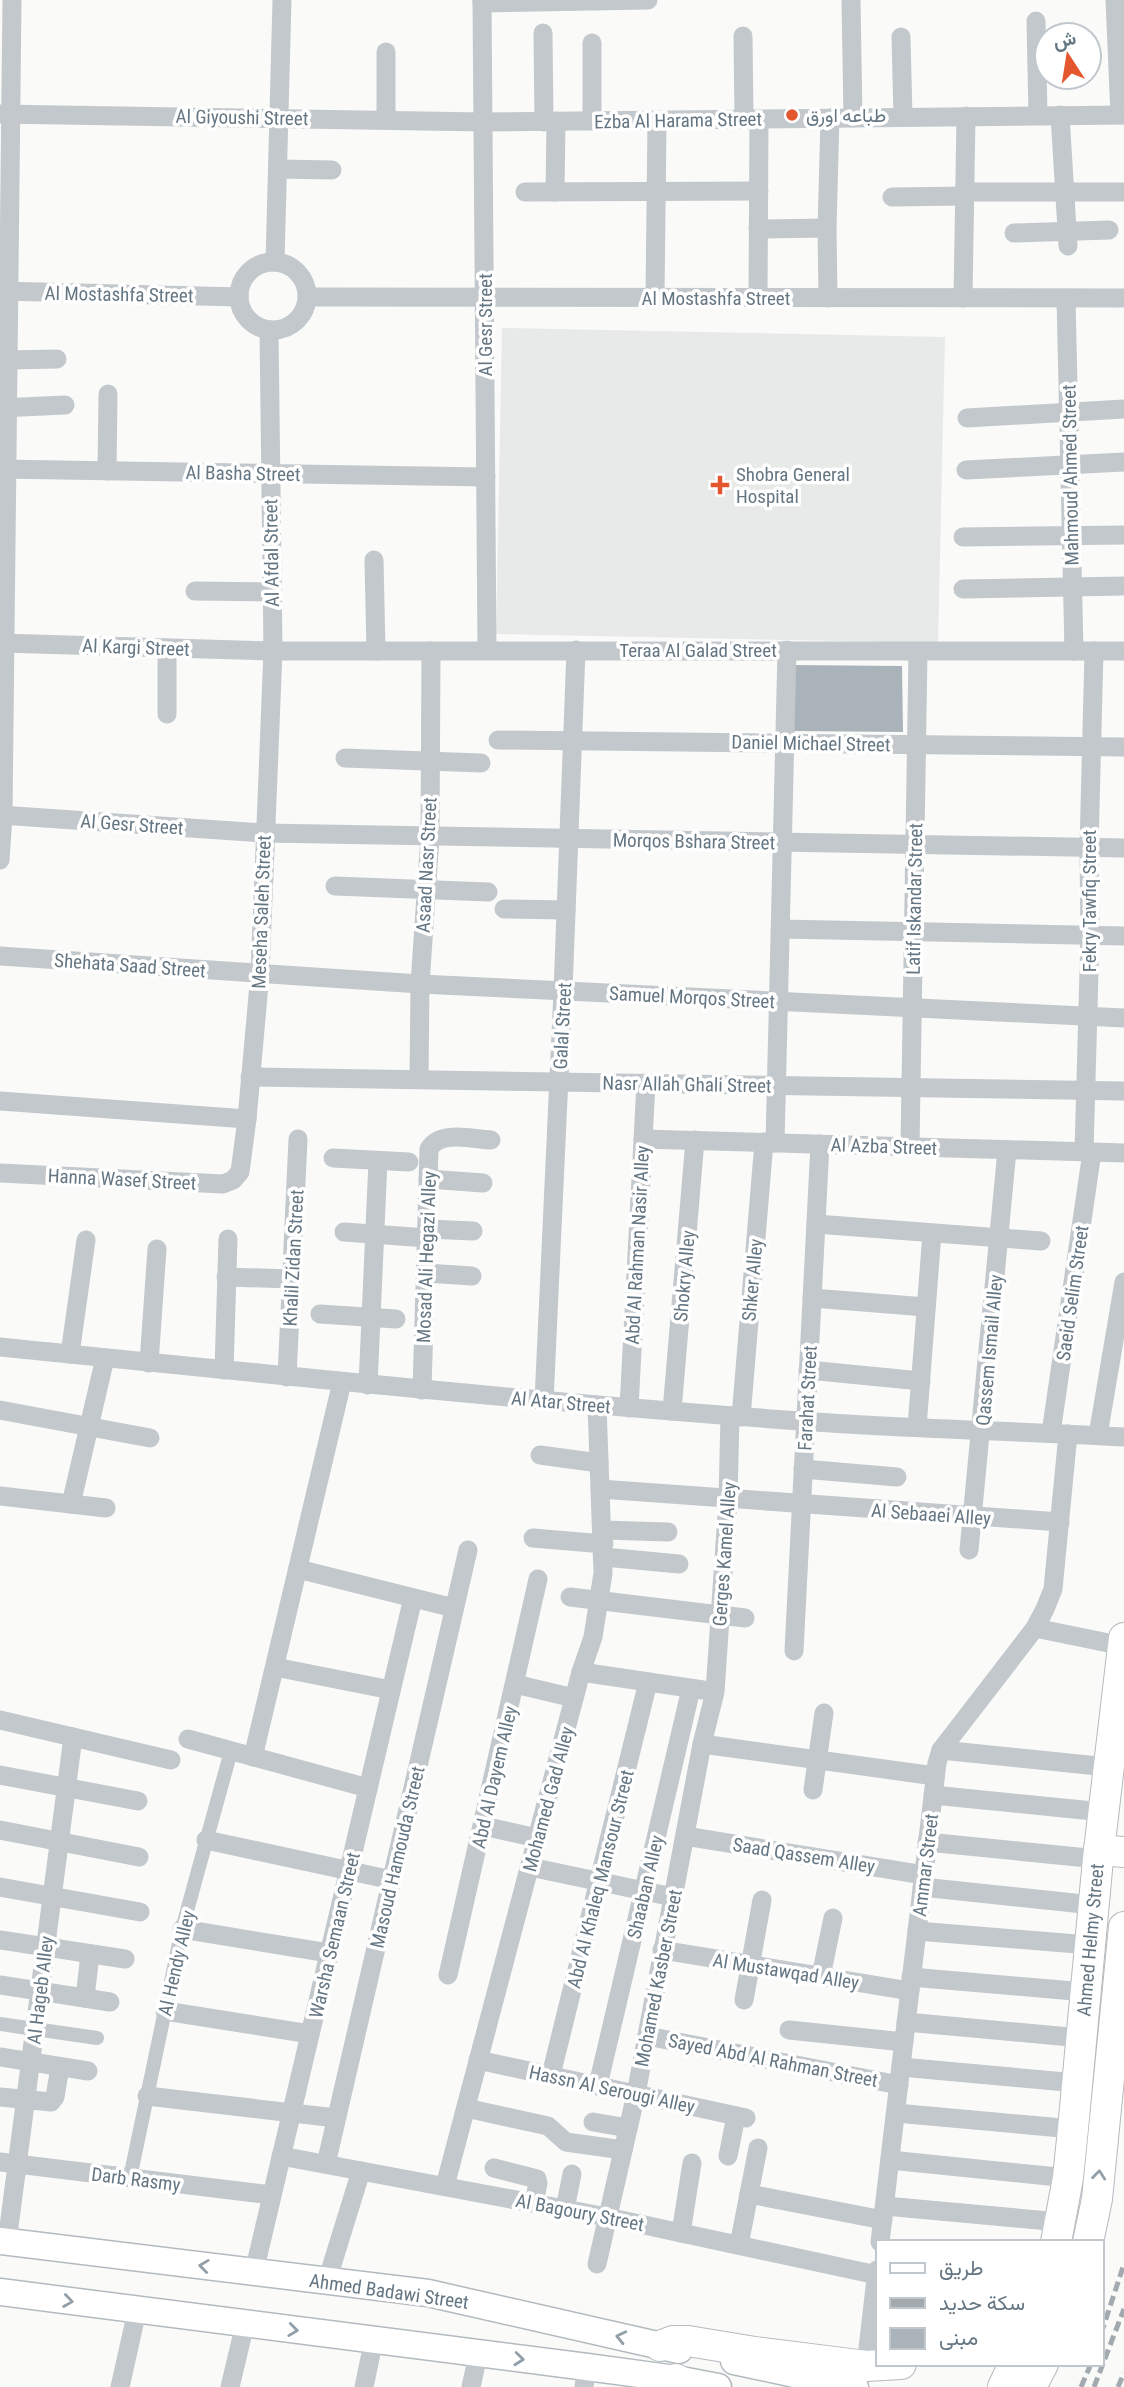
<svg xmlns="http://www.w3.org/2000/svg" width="1124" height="2387" viewBox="0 0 1124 2387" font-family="'Roboto Condensed',Vazirmatn,sans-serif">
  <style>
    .built { fill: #e8e9e9 }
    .building { fill: #aab3b9 }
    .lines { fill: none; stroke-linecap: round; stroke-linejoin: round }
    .secondary-casing { stroke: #b3babf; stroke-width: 29 }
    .primary-casing { stroke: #b5babe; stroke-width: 32 }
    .pedestrian { stroke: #c3c8cc; stroke-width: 14 }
    .minor { stroke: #c3c8cc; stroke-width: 19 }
    .secondary { stroke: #fff; stroke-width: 26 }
    .primary { stroke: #fff; stroke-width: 30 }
    .rail { stroke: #a2aab0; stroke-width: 5; stroke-dasharray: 10 5; stroke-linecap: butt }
    .oneway { stroke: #939fa8 }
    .poi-dot { fill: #e4572e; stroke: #fff; stroke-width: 2.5 }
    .labels { text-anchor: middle; stroke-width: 7; stroke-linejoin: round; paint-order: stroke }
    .poi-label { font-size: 19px; fill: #657683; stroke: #fff; text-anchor: start }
    .street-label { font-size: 19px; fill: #657683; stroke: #fff }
  </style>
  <rect width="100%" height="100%" fill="#fafaf8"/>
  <!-- built -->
  <polygon class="built" points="502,328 945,337 938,643 496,634"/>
  <!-- building -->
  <polygon class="building" points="792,665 902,666 903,732 790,731"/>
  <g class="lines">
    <!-- secondary casing -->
    <g class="secondary-casing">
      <g id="secondary">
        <polyline points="0,2241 428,2293 679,2350"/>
        <polyline points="0,2292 587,2367 676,2379 718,2387"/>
        <polyline points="734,2361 855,2387"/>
      </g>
    </g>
    <!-- primary casing -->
    <g class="primary-casing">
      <g id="primary">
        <polyline points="1099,1850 1124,1852"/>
        <polyline points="1056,2242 1068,2178 1073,2129 1098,1859 1124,1638"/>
        <polyline points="1088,2242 1097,2199 1124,1927"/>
        <polyline points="660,2346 673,2341 688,2341 755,2352 866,2366 901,2364"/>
        <polyline points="676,2379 691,2387"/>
        <polyline points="1003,2387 1014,2364"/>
        <polyline points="1031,2387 1043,2364"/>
      </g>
    </g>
    <!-- pedestrian -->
    <g class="pedestrian">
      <polyline points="0,2024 97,2038"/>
      <polyline points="130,2178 182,1929 231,1751"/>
    </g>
    <!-- minor -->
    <g class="minor">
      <polyline points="482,0 487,650"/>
      <polyline points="851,0 853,118"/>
      <polyline points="1115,0 1120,115"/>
      <polyline points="482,3 648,0"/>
      <polyline points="1036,21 1038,115"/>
      <polyline points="543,33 544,122"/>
      <polyline points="743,36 744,119"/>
      <polyline points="901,37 903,117"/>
      <polyline points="592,43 592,121"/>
      <polyline points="386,52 386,119"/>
      <polyline points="0,114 484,122 1124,115"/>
      <polyline points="1060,115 1068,246"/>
      <polyline points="278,169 332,170"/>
      <polyline points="525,192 759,191"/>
      <polyline points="555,192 556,121"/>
      <polyline points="965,192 1124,192"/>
      <polyline points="892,197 965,196"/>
      <polyline points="758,229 827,228"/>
      <polyline points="1014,233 1109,230"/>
      <polyline points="275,262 282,0"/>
      <circle cx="273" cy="296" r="34"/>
      <polyline points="0,291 239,297"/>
      <polyline points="308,297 1124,298"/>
      <polyline points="655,297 657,121"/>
      <polyline points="758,298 759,119"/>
      <polyline points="828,298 827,228 830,118"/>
      <polyline points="963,298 966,116"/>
      <polyline points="1066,298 1074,651"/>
      <polyline points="8,360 57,359"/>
      <polyline points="0,408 65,405"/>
      <polyline points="967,418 1124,409"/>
      <polyline points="0,469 486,477"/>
      <polyline points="966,470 1124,462"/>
      <polyline points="107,471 108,394"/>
      <polyline points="963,537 1124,535"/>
      <polyline points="374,560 376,651"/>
      <polyline points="963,589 1124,586"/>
      <polyline points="195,591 272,592"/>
      <polyline points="0,643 273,651 1124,651"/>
      <polyline points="167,714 167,648"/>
      <polyline points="498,740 1124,747"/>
      <polyline points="345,758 481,763"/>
      <polyline points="0,815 264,833 1124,848"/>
      <polyline points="0,860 3,815 12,0"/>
      <polyline points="335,886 488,892"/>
      <polyline points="504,909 566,910"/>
      <polyline points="780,929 1124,936"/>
      <polyline points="0,956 420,984 1124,1018"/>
      <polyline points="250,1077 1124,1091"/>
      <polyline points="419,1079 420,984 430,837 431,651"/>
      <polyline points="0,1101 247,1119"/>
      <polyline points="643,1139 1124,1153"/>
      <polyline points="775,1143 787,650"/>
      <polyline points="910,1147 918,652"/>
      <polyline points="1084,1152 1090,935 1089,848 1094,651"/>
      <polyline points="333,1158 409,1162"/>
      <polyline points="0,1173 223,1184 233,1180 240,1172 247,1119 260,973 273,651 269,330"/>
      <polyline points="428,1179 483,1183"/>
      <polyline points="816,1224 1041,1241"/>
      <polyline points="427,1229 473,1231"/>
      <polyline points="344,1232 427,1238"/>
      <polyline points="426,1273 472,1276"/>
      <polyline points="226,1277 292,1279"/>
      <polyline points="812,1298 926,1307"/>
      <polyline points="320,1314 396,1319"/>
      <path d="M 0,1347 C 267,1374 534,1402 801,1421 C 909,1429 1017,1431 1124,1437"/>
      <polyline points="70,1354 86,1240"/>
      <polyline points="149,1363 157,1249"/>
      <polyline points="224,1370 228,1239"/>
      <polyline points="808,1370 921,1381"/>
      <polyline points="287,1377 298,1139"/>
      <polyline points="368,1385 378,1161"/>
      <path d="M 422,1390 L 429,1149 C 440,1130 472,1139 491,1140"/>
      <polyline points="544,1401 563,991 576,650"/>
      <polyline points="629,1408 646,1083"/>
      <polyline points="0,1410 150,1438"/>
      <polyline points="672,1411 695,1140"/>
      <polyline points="741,1417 764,1142"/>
      <polyline points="917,1427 932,1233"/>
      <polyline points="1051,1433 1092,1152"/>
      <polyline points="1098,1435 1124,1282"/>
      <polyline points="540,1455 599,1463"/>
      <polyline points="803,1469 897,1477"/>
      <polyline points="600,1489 1060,1522"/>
      <polyline points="0,1496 106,1508"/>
      <polyline points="71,1504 105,1358"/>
      <polyline points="603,1530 668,1532"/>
      <polyline points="533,1538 604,1544"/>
      <polyline points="969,1550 1007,1150"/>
      <polyline points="604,1557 679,1564"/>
      <polyline points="298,1569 454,1608"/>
      <polyline points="570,1597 745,1618"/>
      <polyline points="1035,1628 1123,1646"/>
      <polyline points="794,1651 820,1144"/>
      <polyline points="275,1667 391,1690"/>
      <polyline points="581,1672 703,1690"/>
      <polyline points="515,1684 574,1698"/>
      <polyline points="0,1720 171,1760"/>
      <polyline points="188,1739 368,1788"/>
      <polyline points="702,1744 935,1776"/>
      <polyline points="941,1750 1108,1767"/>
      <polyline points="253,1757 342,1382"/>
      <polyline points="0,1775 138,1801"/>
      <polyline points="813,1790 824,1713"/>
      <polyline points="933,1795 1103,1812"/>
      <polyline points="483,1826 537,1838"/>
      <polyline points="0,1830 139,1857"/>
      <polyline points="685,1836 924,1875"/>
      <polyline points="206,1840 392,1880"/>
      <polyline points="927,1842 1098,1859"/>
      <polyline points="530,1867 673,1897"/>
      <polyline points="0,1887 140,1912"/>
      <polyline points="922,1887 1093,1905"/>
      <polyline points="182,1929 329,1953"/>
      <polyline points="917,1931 1089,1945"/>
      <polyline points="0,1940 125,1959"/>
      <polyline points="662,1950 910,1991"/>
      <polyline points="448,1975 538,1579"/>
      <polyline points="821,1976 833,1918"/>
      <polyline points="911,1977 1085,1992"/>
      <polyline points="0,1985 110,2002"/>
      <polyline points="85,1998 90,1954"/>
      <polyline points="744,2000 762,1900"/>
      <polyline points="165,2011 310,2034"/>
      <polyline points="906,2022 1081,2038"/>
      <polyline points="789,2030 904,2042"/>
      <polyline points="647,2036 899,2085"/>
      <polyline points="0,2057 88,2071"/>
      <polyline points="478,2060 746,2118"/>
      <polyline points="901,2067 1077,2083"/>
      <polyline points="551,2075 648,1682"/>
      <polyline points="598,2085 691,1689"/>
      <polyline points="147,2096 336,2118"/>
      <polyline points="0,2097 51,2102 55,2097 60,2067"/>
      <polyline points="466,2108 548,2126 566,2142 623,2150"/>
      <polyline points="896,2113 1073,2129"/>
      <polyline points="593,2122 628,2128"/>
      <polyline points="281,2156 607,2217 877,2275"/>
      <polyline points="728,2156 736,2116"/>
      <polyline points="890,2160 1068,2178"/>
      <polyline points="0,2162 272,2195"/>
      <polyline points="326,2164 468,1550"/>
      <polyline points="494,2168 537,2179 538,2183 534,2203"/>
      <polyline points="445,2186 581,1672 593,1637 603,1573 597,1405"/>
      <polyline points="749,2194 883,2220"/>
      <polyline points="885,2206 1060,2222"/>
      <polyline points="565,2209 572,2174"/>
      <polyline points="681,2233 692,2163"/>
      <polyline points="7,2242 73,1737"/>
      <polyline points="880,2242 937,1763 941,1750 1035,1628 1045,1609 1053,1589 1068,1434"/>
      <polyline points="739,2245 758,2148"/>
      <polyline points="597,2264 636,2094 702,1744 715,1692 728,1500 730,1416"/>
      <polyline points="254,2272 413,1598"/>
      <polyline points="327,2281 361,2171"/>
      <polyline points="866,2366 877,2270"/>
      <polyline points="120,2387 137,2311"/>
      <polyline points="230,2387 245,2324"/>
      <polyline points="364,2387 374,2339"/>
      <polyline points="471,2387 478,2355"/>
      <polyline points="584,2387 587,2367"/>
    </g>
    <!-- secondary -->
    <use href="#secondary" class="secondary"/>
    <!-- primary -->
    <use href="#primary" class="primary"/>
    <!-- rail -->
    <g class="rail">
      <polyline points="1101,2334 1124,2264"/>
      <polyline points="1081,2387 1091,2364"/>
      <polyline points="1094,2387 1124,2309"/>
      <polyline points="1118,2387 1124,2373"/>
    </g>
  </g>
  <!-- one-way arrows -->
  <defs><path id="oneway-chevron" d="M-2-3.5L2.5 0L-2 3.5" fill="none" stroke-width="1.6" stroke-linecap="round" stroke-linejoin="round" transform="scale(1.75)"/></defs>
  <g class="oneway">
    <use href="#oneway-chevron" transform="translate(1099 2175) rotate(-84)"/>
    <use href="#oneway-chevron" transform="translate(204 2266) rotate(-173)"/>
    <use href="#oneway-chevron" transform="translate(68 2301) rotate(8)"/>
    <use href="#oneway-chevron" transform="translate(293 2330) rotate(7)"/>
    <use href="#oneway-chevron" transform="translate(621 2337) rotate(-167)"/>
    <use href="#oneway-chevron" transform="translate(519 2359) rotate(6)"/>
  </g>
  <!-- markers -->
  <g class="poi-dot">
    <circle cx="792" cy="115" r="7"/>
    <path d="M716.5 474.5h7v7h7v7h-7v7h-7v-7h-7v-7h7z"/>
  </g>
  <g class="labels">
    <!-- poi labels -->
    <g class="poi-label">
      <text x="806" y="122">طباعه اورق</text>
      <text x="736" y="481">Shobra General<tspan x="736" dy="22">Hospital</tspan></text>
    </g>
    <!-- street labels -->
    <g class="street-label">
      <text transform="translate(242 117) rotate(1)" y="7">Al Giyoushi Street</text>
      <text transform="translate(678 120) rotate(-1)" y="7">Ezba Al Harama Street</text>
      <text transform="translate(119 294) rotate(1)" y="7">Al Mostashfa Street</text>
      <text x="716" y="305">Al Mostashfa Street</text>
      <text transform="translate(485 325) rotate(-90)" y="7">Al Gesr Street</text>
      <text transform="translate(243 473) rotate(1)" y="7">Al Basha Street</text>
      <text transform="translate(1070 475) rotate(-91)" y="7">Mahmoud Ahmed Street</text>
      <text transform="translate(271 553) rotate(-91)" y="7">Al Afdal Street</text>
      <text transform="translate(136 647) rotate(2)" y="7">Al Kargi Street</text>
      <text x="698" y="657">Teraa Al Galad Street</text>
      <text transform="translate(811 743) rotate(1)" y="7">Daniel Michael Street</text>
      <text transform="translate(132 824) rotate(4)" y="7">Al Gesr Street</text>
      <text transform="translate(694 841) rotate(1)" y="7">Morqos Bshara Street</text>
      <text transform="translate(426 865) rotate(-87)" y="7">Asaad Nasr Street</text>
      <text transform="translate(914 899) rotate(-89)" y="7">Latif Iskandar Street</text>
      <text transform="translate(1089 901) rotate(-90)" y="7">Fekry Tawfiq Street</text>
      <text transform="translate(261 912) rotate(-88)" y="7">Meseha Saleh Street</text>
      <text transform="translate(130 965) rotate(4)" y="7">Shehata Saad Street</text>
      <text transform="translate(692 997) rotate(3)" y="7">Samuel Morqos Street</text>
      <text transform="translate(562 1026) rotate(-87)" y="7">Galal Street</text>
      <text transform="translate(687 1084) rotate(1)" y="7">Nasr Allah Ghali Street</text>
      <text transform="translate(884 1146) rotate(2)" y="7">Al Azba Street</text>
      <text transform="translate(122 1179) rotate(3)" y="7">Hanna Wasef Street</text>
      <text transform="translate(637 1245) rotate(-87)" y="7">Abd Al Rahman Nasir Alley</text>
      <text transform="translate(426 1257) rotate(-88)" y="7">Mosad Ali Hegazi Alley</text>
      <text transform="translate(293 1258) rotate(-87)" y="7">Khalil Zidan Street</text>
      <text transform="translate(684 1276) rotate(-85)" y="7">Shokry Alley</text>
      <text transform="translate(752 1280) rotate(-85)" y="7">Shker Alley</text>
      <text transform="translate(1072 1293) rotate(-82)" y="7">Saeid Selim Street</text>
      <text transform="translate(989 1350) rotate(-85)" y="7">Qassem Ismail Alley</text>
      <text transform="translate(807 1398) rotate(-87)" y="7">Farahat Street</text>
      <text transform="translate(561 1402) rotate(5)" y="7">Al Atar Street</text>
      <text transform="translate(931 1514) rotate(4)" y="7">Al Sebaaei Alley</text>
      <text transform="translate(724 1554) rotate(-86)" y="7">Gerges Kamel Alley</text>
      <text transform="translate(494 1777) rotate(-77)" y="7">Abd Al Dayem Alley</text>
      <text transform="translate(548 1799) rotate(-75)" y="7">Mohamed Gad Alley</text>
      <text transform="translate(804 1855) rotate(9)" y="7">Saad Qassem Alley</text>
      <text transform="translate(397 1857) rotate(-77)" y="7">Masoud Hamouda Street</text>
      <text transform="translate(925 1865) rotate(-83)" y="7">Ammar Street</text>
      <text transform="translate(600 1879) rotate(-76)" y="7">Abd Al Khaleq Mansour Street</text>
      <text transform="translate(645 1887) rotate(-77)" y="7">Shaaban Alley</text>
      <text transform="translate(334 1935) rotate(-77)" y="7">Warsha Semaan Street</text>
      <text transform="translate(1090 1940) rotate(-85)" y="7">Ahmed Helmy Street</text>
      <text transform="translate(176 1963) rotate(-77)" y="7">Al Hendy Alley</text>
      <text transform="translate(786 1971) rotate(9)" y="7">Al Mustawqad Alley</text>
      <text transform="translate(658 1978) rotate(-79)" y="7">Mohamed Kasber Street</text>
      <text transform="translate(40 1990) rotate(-83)" y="7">Al Hageb Alley</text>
      <text transform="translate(773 2060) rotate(11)" y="7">Sayed Abd Al Rahman Street</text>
      <text transform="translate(612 2089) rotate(12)" y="7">Hassn Al Serougi Alley</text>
      <text transform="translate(136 2179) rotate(7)" y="7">Darb Rasmy</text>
      <text transform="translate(580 2212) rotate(11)" y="7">Al Bagoury Street</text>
      <text transform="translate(389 2291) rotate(8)" y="7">Ahmed Badawi Street</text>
    </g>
  </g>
  <!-- legend -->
  <rect x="876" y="2240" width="228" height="126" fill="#ffffff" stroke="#c1c8cd" stroke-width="2"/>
  <rect x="890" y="2263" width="35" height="10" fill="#ffffff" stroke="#c1c8cd" stroke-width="2"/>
  <text x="939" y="2275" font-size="21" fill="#657683">طريق</text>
  <rect x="890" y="2298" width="35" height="10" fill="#a2aab0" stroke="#c1c8cd" stroke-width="2"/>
  <text x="939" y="2310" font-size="21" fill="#657683">سكة حديد</text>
  <rect x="890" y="2328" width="35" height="21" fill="#aab3b9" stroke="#c1c8cd" stroke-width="2"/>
  <text x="939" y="2345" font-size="21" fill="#657683">مبنى</text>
  <!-- north arrow -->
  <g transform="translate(1068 56) rotate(348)"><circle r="33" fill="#ffffff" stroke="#c1c8cd" stroke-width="2"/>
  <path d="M0-5L12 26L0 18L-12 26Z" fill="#e4572e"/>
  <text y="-10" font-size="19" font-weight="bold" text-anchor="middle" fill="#657683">ش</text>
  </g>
</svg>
